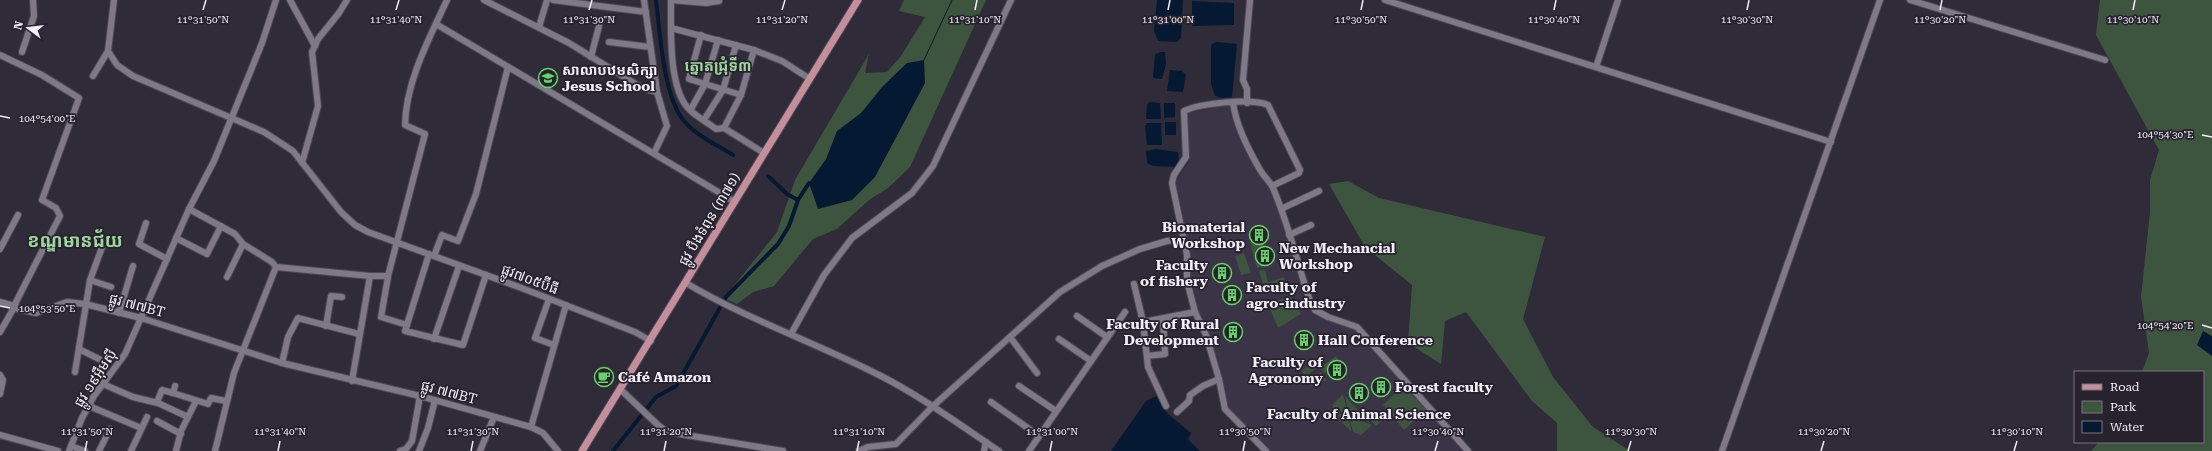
<svg xmlns="http://www.w3.org/2000/svg" width="2212" height="451" viewBox="0 0 2212 451" font-family="'Roboto Serif','Noto Sans Khmer',serif">
  <style>
    .built { fill: #3b3346 }
    .green { fill: #3d553f }
    .water { fill: #051a32 }
    .lines { fill: none; stroke-linecap: round; stroke-linejoin: round }
    .stream { stroke: #051a32; stroke-width: 1 }
    .canal { stroke: #051a32; stroke-width: 4 }
    .minor-casing { stroke: #4d4854; stroke-width: 8 }
    .major-casing { stroke: #4d4854; stroke-width: 9 }
    .minor { stroke: #7e7887; stroke-width: 6 }
    .major { stroke: #c48e9a; stroke-width: 7 }
    .ticks { fill: none; stroke: #f1eef7; stroke-width: 1.5 }
    .labels { text-anchor: middle; stroke-width: 3.5; stroke-linejoin: round; paint-order: stroke }
    .poi-label { font-size: 14px; font-weight: bold; fill: #f1eef7; stroke: #27222e; text-anchor: start }
    .street-label { font-size: 14px; fill: #f1eef7; stroke: #27222e }
    .neighbourhood-label { font-size: 15px; font-weight: bold; fill: #9ed79c; stroke: #27222e }
    .district-label { font-size: 18px; font-weight: bold; fill: #9ed79c; stroke: #27222e }
    .ticks-label { font-size: 10px; text-anchor: middle; fill: #f1eef7; stroke: #27222e; stroke-width: 3.5; stroke-linejoin: round; paint-order: stroke }
  </style>
  <rect width="100%" height="100%" fill="#302b38"/>
  <!-- built -->
  <polygon class="built" points="1224,105 1232,107 1257,168 1274,189 1310,305 1356,329 1466,451 1270,451 1228,407 1225,388 1218,361 1209,334 1194,301 1188,241 1176,182 1189,161 1188,113"/>
  <!-- green -->
  <g class="green">
    <polygon points="904,0 986,0 910,167 888,188 869,200 837,229 813,239 774,286 753,292 737,304 724,298 777,232 795,180 869,54 865,73 887,72 901,56 925,17 899,11"/>
    <polygon points="2100,0 2212,0 2212,451 2091,451 2099,442 2203,442 2203,372 2142,372 2149,353 2141,297 2150,212 2150,180 2159,150 2096,35"/>
    <polygon points="1348,181 1379,198 1545,237 1523,319 1553,377 1593,427 1630,451 1557,451 1557,423 1532,401 1466,312 1445,321 1441,364 1408,343 1412,285 1365,247 1329,184"/>
    <polygon points="1255,239 1257,245 1263,244 1270,265 1257,268 1250,242"/>
    <polygon points="1244,253 1251,273 1241,275 1235,256"/>
    <polygon points="1265,270 1268,282 1284,277 1286,285 1265,291 1259,271"/>
    <polygon points="1291,296 1295,309 1298,308 1301,314 1278,328 1268,304"/>
    <polygon points="1288,353 1297,369 1295,371 1285,355"/>
    <polygon points="1336,356 1339,360 1325,373 1320,368"/>
    <polygon points="1313,363 1317,367 1306,377 1301,371"/>
    <polygon points="1321,372 1327,381 1323,381 1316,387 1314,385 1310,386 1309,384"/>
    <polygon points="1403,386 1426,410 1404,430 1383,405"/>
    <polygon points="1343,394 1347,411 1344,413 1332,408 1333,406 1332,405"/>
    <polygon points="1345,396 1370,423 1354,416 1353,412 1348,410"/>
    <polygon points="1330,409 1344,415 1344,418 1340,422 1329,410"/>
    <polygon points="1381,410 1387,416 1376,426 1370,420"/>
    <polygon points="1353,418 1372,425 1361,435 1353,432 1350,420"/>
    <polygon points="1345,419 1349,421 1352,432 1342,423"/>
  </g>
  <!-- water -->
  <g class="water">
    <polygon points="1157,0 1183,0 1181,38 1177,42 1158,41 1154,31"/>
    <polygon points="1192,1 1234,3 1234,25 1192,26"/>
    <polygon points="1216,42 1237,44 1232,97 1223,98 1215,96 1211,84 1211,45"/>
    <polygon points="1160,52 1165,52 1166,64 1162,79 1153,78 1155,55"/>
    <polygon points="924,60 925,83 875,177 852,200 818,209 809,183 826,159 837,131 861,113 883,86 907,63"/>
    <polygon points="1170,70 1182,71 1186,75 1183,92 1167,91"/>
    <polygon points="1150,102 1160,103 1161,119 1146,119 1147,104"/>
    <polygon points="1164,103 1175,103 1175,117 1164,118"/>
    <rect x="1165" y="122" width="11" height="13"/>
    <polygon points="1147,123 1161,123 1162,145 1147,145 1145,126"/>
    <polygon points="1156,149 1178,152 1179,161 1178,167 1153,166 1147,163 1146,151"/>
    <polygon points="2203,331 2212,336 2212,356 2197,345"/>
    <polygon points="1156,396 1168,414 1191,433 1188,439 1200,451 1111,451 1146,401"/>
  </g>
  <g class="lines">
    <!-- stream -->
    <polyline class="stream" points="924,60 952,0"/>
    <!-- canal -->
    <g class="canal">
      <path d="M 656,0 C 660,32 663,91 681,117 C 691,133 717,145 733,155"/>
      <polyline points="768,176 787,194 798,200"/>
      <polyline points="613,451 656,397 676,386 726,297 778,244 789,226 798,200 809,183"/>
    </g>
    <!-- minor casing -->
    <g class="minor-casing">
      <g id="minor">
        <polyline points="290,0 315,46"/>
        <polyline points="484,0 569,43 642,88 657,92"/>
        <polyline points="553,0 646,12"/>
        <polyline points="644,0 657,92 667,126 654,153"/>
        <path d="M 671,0 C 671,29 669,76 683,101 C 689,113 706,121 716,129 L 724,128 L 764,153"/>
        <polyline points="671,0 706,3 719,1"/>
        <polyline points="1385,0 1831,142"/>
        <polyline points="1910,0 2105,60"/>
        <polyline points="436,24 735,202"/>
        <polyline points="539,27 547,0"/>
        <polyline points="671,28 754,50 782,61 810,79"/>
        <polyline points="701,35 689,79 741,95"/>
        <polyline points="609,42 650,47"/>
        <polyline points="108,51 117,65 133,76 264,132 293,151 341,212 355,225 368,232 519,287 635,332 651,341"/>
        <polyline points="22,52 34,16 33,0"/>
        <polyline points="0,55 42,75 79,98 42,200 56,208 60,216 16,302 15,306 18,309 36,313 67,302 85,304 141,318 282,363 420,396 531,427 543,433 558,451"/>
        <polyline points="591,57 599,26"/>
        <polyline points="1596,67 1618,0"/>
        <polyline points="93,76 108,51 114,0"/>
        <path d="M 1233,103 C 1236,125 1248,149 1259,168 C 1262,175 1270,181 1273,188 C 1289,225 1298,266 1311,304 L 1315,310 L 1328,317 L 1357,327 L 1468,451"/>
        <polyline points="1247,103 1247,89 1243,80 1250,0"/>
        <polyline points="691,109 705,84 718,40"/>
        <polyline points="704,120 723,90 736,45"/>
        <polyline points="724,128 741,95 754,50"/>
        <polyline points="302,163 318,106 312,52 318,39 339,13 347,0"/>
        <polyline points="189,209 235,234 243,244 272,262 276,267 234,373 215,451"/>
        <polyline points="1281,209 1319,191"/>
        <polyline points="146,223 139,244 167,259"/>
        <polyline points="1289,235 1311,225"/>
        <polyline points="176,238 207,254 221,226"/>
        <polyline points="0,249 18,215"/>
        <polyline points="429,254 405,331 463,345 486,275"/>
        <polyline points="434,256 442,235 458,241 476,194 508,67"/>
        <path d="M 276,267 L 370,276 L 388,276 L 425,134 L 405,125 C 406,81 429,39 447,0"/>
        <polyline points="227,277 243,244"/>
        <polyline points="388,277 381,317 407,325"/>
        <polyline points="90,280 111,287"/>
        <path d="M 686,283 C 748,320 817,343 881,376 C 922,397 960,425 999,451"/>
        <polyline points="1134,284 1143,322 1148,367 1166,406"/>
        <polyline points="549,299 535,338 554,345"/>
        <polyline points="0,302 15,306 0,332"/>
        <polyline points="119,313 133,266"/>
        <polyline points="1077,316 1107,337"/>
        <polyline points="1143,322 1195,312"/>
        <polyline points="326,326 331,296 342,297"/>
        <polyline points="791,334 824,275 852,238 912,193 933,166 1011,0"/>
        <polyline points="1010,337 1037,373"/>
        <polyline points="434,339 459,266"/>
        <polyline points="1059,339 1091,361"/>
        <polyline points="79,349 99,359"/>
        <polyline points="1147,356 1165,354 1163,319"/>
        <polyline points="282,363 288,337 298,318 359,334"/>
        <polyline points="75,372 90,280 104,242"/>
        <polyline points="0,375 3,380 0,394"/>
        <polyline points="352,381 370,276"/>
        <polyline points="103,384 133,397 158,403 188,417"/>
        <polyline points="1019,386 1056,411"/>
        <polyline points="620,389 659,426 668,432 783,451"/>
        <polyline points="173,393 208,404 211,398 226,401"/>
        <polyline points="157,402 162,390 173,393 175,386"/>
        <polyline points="991,402 1039,436"/>
        <polyline points="89,406 141,428"/>
        <polyline points="1177,412 1189,401 1190,395 1203,386 1219,379"/>
        <polyline points="157,421 181,434"/>
        <polyline points="531,427 566,305"/>
        <polyline points="0,435 58,451"/>
        <polyline points="71,446 85,451"/>
        <polyline points="69,451 82,418 94,396 125,354 189,209 214,161 262,43 276,0"/>
        <polyline points="99,451 110,429"/>
        <polyline points="131,451 147,417"/>
        <polyline points="176,451 181,431 196,401"/>
        <polyline points="400,451 406,449 412,441 420,396"/>
        <polyline points="419,451 428,428 435,400"/>
        <polyline points="480,451 494,417"/>
        <polyline points="859,451 868,447 896,444 932,407 1060,292 1102,266 1140,249 1167,241 1183,239"/>
        <polyline points="984,451 986,442"/>
        <polyline points="1029,451 1125,312"/>
        <path d="M 1266,451 L 1225,409 L 1219,379 L 1206,335 L 1195,312 L 1187,281 L 1187,255 L 1172,183 L 1174,175 L 1186,157 L 1184,111 C 1201,103 1251,98 1268,105 L 1300,170 L 1299,173 L 1272,186"/>
        <polyline points="1722,451 1880,0"/>
      </g>
    </g>
    <!-- major casing -->
    <g class="major-casing">
      <polyline id="major" points="582,451 858,0"/>
    </g>
    <!-- minor -->
    <use href="#minor" class="minor"/>
    <!-- major -->
    <use href="#major" class="major"/>
  </g>
  <!-- ticks -->
  <path class="ticks" d="M 203,10 L 206,0M 396,10 L 399,0M 589,10 L 592,0M 782,10 L 785,0M 975,10 L 977,0M 1168,10 L 1170,0M 1361,10 L 1363,0M 1554,10 L 1556,0M 1747,10 L 1749,0M 1940,10 L 1942,0M 2133,10 L 2135,0M 0,116 L 10,118M 2202,135 L 2212,137M 0,306 L 10,308M 2202,325 L 2212,328M 85,451 L 87,441M 278,451 L 280,441M 471,451 L 473,441M 664,451 L 666,441M 857,451 L 859,441M 1050,451 L 1052,441M 1243,451 L 1245,441M 1435,451 L 1438,441M 1628,451 L 1631,441M 1821,451 L 1824,441M 2014,451 L 2017,441"/>
  <!-- icons -->
  <defs>
    <g id="school-ring" transform="scale(1)"><circle r="9.5" fill="#27222e" stroke="#65d467" stroke-width="1.5"/><path d="M0-5L7-2L0 1L-7-2ZM-4 1L0 2.5L4 1V4Q0 6-4 4Z" fill="#65d467"/></g>
    <g id="building-ring" transform="scale(1)"><circle r="9.5" fill="#27222e" stroke="#65d467" stroke-width="1.5"/><path d="M-4-6H4V6H1V3H-1V6H-4ZM-2.5-4.3h1.7v1.8h-1.7ZM.8-4.3h1.7v1.8H.8ZM-2.5-1h1.7V.8h-1.7ZM.8-1h1.7V.8H.8Z" fill="#65d467"/></g>
    <g id="cafe-ring" transform="scale(1)"><circle r="9.5" fill="#27222e" stroke="#65d467" stroke-width="1.5"/><path d="M-5.5-4.5H6V0H3Q3 3.5 0 3.5H-2.5Q-5.5 3.5-5.5 0ZM3-3.2v2h1.7v-2ZM-6 4.5H4V6H-6Z" fill="#65d467"/></g>
  </defs>
  <g fill-rule="evenodd">
    <use href="#school-ring" x="548" y="78"/>
    <use href="#building-ring" x="1259" y="235"/>
    <use href="#building-ring" x="1265" y="256"/>
    <use href="#building-ring" x="1222" y="273"/>
    <use href="#building-ring" x="1232" y="295"/>
    <use href="#building-ring" x="1233" y="332"/>
    <use href="#building-ring" x="1304" y="340"/>
    <use href="#building-ring" x="1337" y="370"/>
    <use href="#cafe-ring" x="604" y="377"/>
    <use href="#building-ring" x="1381" y="387"/>
    <use href="#building-ring" x="1359" y="393"/>
  </g>
  <g class="labels">
    <!-- poi labels -->
    <g class="poi-label">
      <text x="562" y="75">សាលាបឋមសិក្សា<tspan x="562" dy="16">Jesus School</tspan></text>
      <text x="1245" y="232" text-anchor="end">Biomaterial<tspan x="1245" dy="16">Workshop</tspan></text>
      <text x="1279" y="253">New Mechancial<tspan x="1279" dy="16">Workshop</tspan></text>
      <text x="1208" y="270" text-anchor="end">Faculty<tspan x="1208" dy="16">of fishery</tspan></text>
      <text x="1246" y="292">Faculty of<tspan x="1246" dy="16">agro-industry</tspan></text>
      <text x="1219" y="329" text-anchor="end">Faculty of Rural<tspan x="1219" dy="16">Development</tspan></text>
      <text x="1318" y="345">Hall Conference</text>
      <text x="1323" y="367" text-anchor="end">Faculty of<tspan x="1323" dy="16">Agronomy</tspan></text>
      <text x="618" y="382">Café Amazon</text>
      <text x="1395" y="392">Forest faculty</text>
      <text x="1359" y="419" text-anchor="middle">Faculty of Animal Science</text>
    </g>
    <!-- street labels -->
    <g class="street-label">
      <text transform="translate(709 219) rotate(-59)" y="5">ផ្លូវ បឹងទំពុន (៣៧១)</text>
      <text transform="translate(530 279) rotate(21)" y="5">ផ្លូវ៧០៥ប៊ីធី</text>
      <text transform="translate(137 305) rotate(15)" y="5">ផ្លូវ ៧៧BT</text>
      <text transform="translate(95 378) rotate(-57)" y="5">ផ្លូវ ១៩អ៊ឹមស៊ី</text>
      <text transform="translate(449 392) rotate(15)" y="5">ផ្លូវ ៧៧BT</text>
    </g>
    <!-- neighbourhood labels -->
    <g class="neighbourhood-label">
      <text x="718" y="71">ត្នោតជ្រុំទី៣</text>
    </g>
    <!-- district labels -->
    <g class="district-label">
      <text x="75" y="247">ខណ្ឌមានជ័យ</text>
    </g>
  </g>
  <g class="ticks-label">
    <text x="203" y="23">11°31'50"N</text>
    <text x="782" y="23">11°31'20"N</text>
    <text x="975" y="23">11°31'10"N</text>
    <text x="1168" y="23">11°31'00"N</text>
    <text x="1361" y="23">11°30'50"N</text>
    <text x="1554" y="23">11°30'40"N</text>
    <text x="1747" y="23">11°30'30"N</text>
    <text x="1940" y="23">11°30'20"N</text>
    <text x="396" y="23">11°31'40"N</text>
    <text x="589" y="23">11°31'30"N</text>
    <text x="2133" y="23">11°30'10"N</text>
    <text x="47" y="122">104°54'00"E</text>
    <text x="2165" y="138">104°54'30"E</text>
    <text x="47" y="312">104°53'50"E</text>
    <text x="2165" y="329">104°54'20"E</text>
    <text x="87" y="435">11°31'50"N</text>
    <text x="280" y="435">11°31'40"N</text>
    <text x="473" y="435">11°31'30"N</text>
    <text x="666" y="435">11°31'20"N</text>
    <text x="859" y="435">11°31'10"N</text>
    <text x="1052" y="435">11°31'00"N</text>
    <text x="1245" y="435">11°30'50"N</text>
    <text x="1438" y="435">11°30'40"N</text>
    <text x="1631" y="435">11°30'30"N</text>
    <text x="1824" y="435">11°30'20"N</text>
    <text x="2017" y="435">11°30'10"N</text>
  </g>
  <!-- legend -->
  <rect x="2074" y="371" width="130" height="72" fill="#27222e" stroke="#78747e"/>
  <rect x="2082" y="384" width="20" height="6" fill="#c48e9a" stroke="#78747e"/>
  <text x="2110" y="391" font-size="12" fill="#f1eef7">Road</text>
  <rect x="2082" y="401" width="20" height="12" fill="#3d553f" stroke="#78747e"/>
  <text x="2110" y="411" font-size="12" fill="#f1eef7">Park</text>
  <rect x="2082" y="421" width="20" height="12" fill="#051a32" stroke="#78747e"/>
  <text x="2110" y="431" font-size="12" fill="#f1eef7">Water</text>
  <!-- north arrow -->
  <g transform="translate(28 28) rotate(285)" stroke="#27222e" stroke-width="3" paint-order="stroke">
  <path d="M0-3L7 15L0 10L-7 15Z" fill="#f1eef7"/>
  <text y="-6" font-size="11" font-weight="bold" text-anchor="middle" fill="#f1eef7">N</text>
  </g>
</svg>
